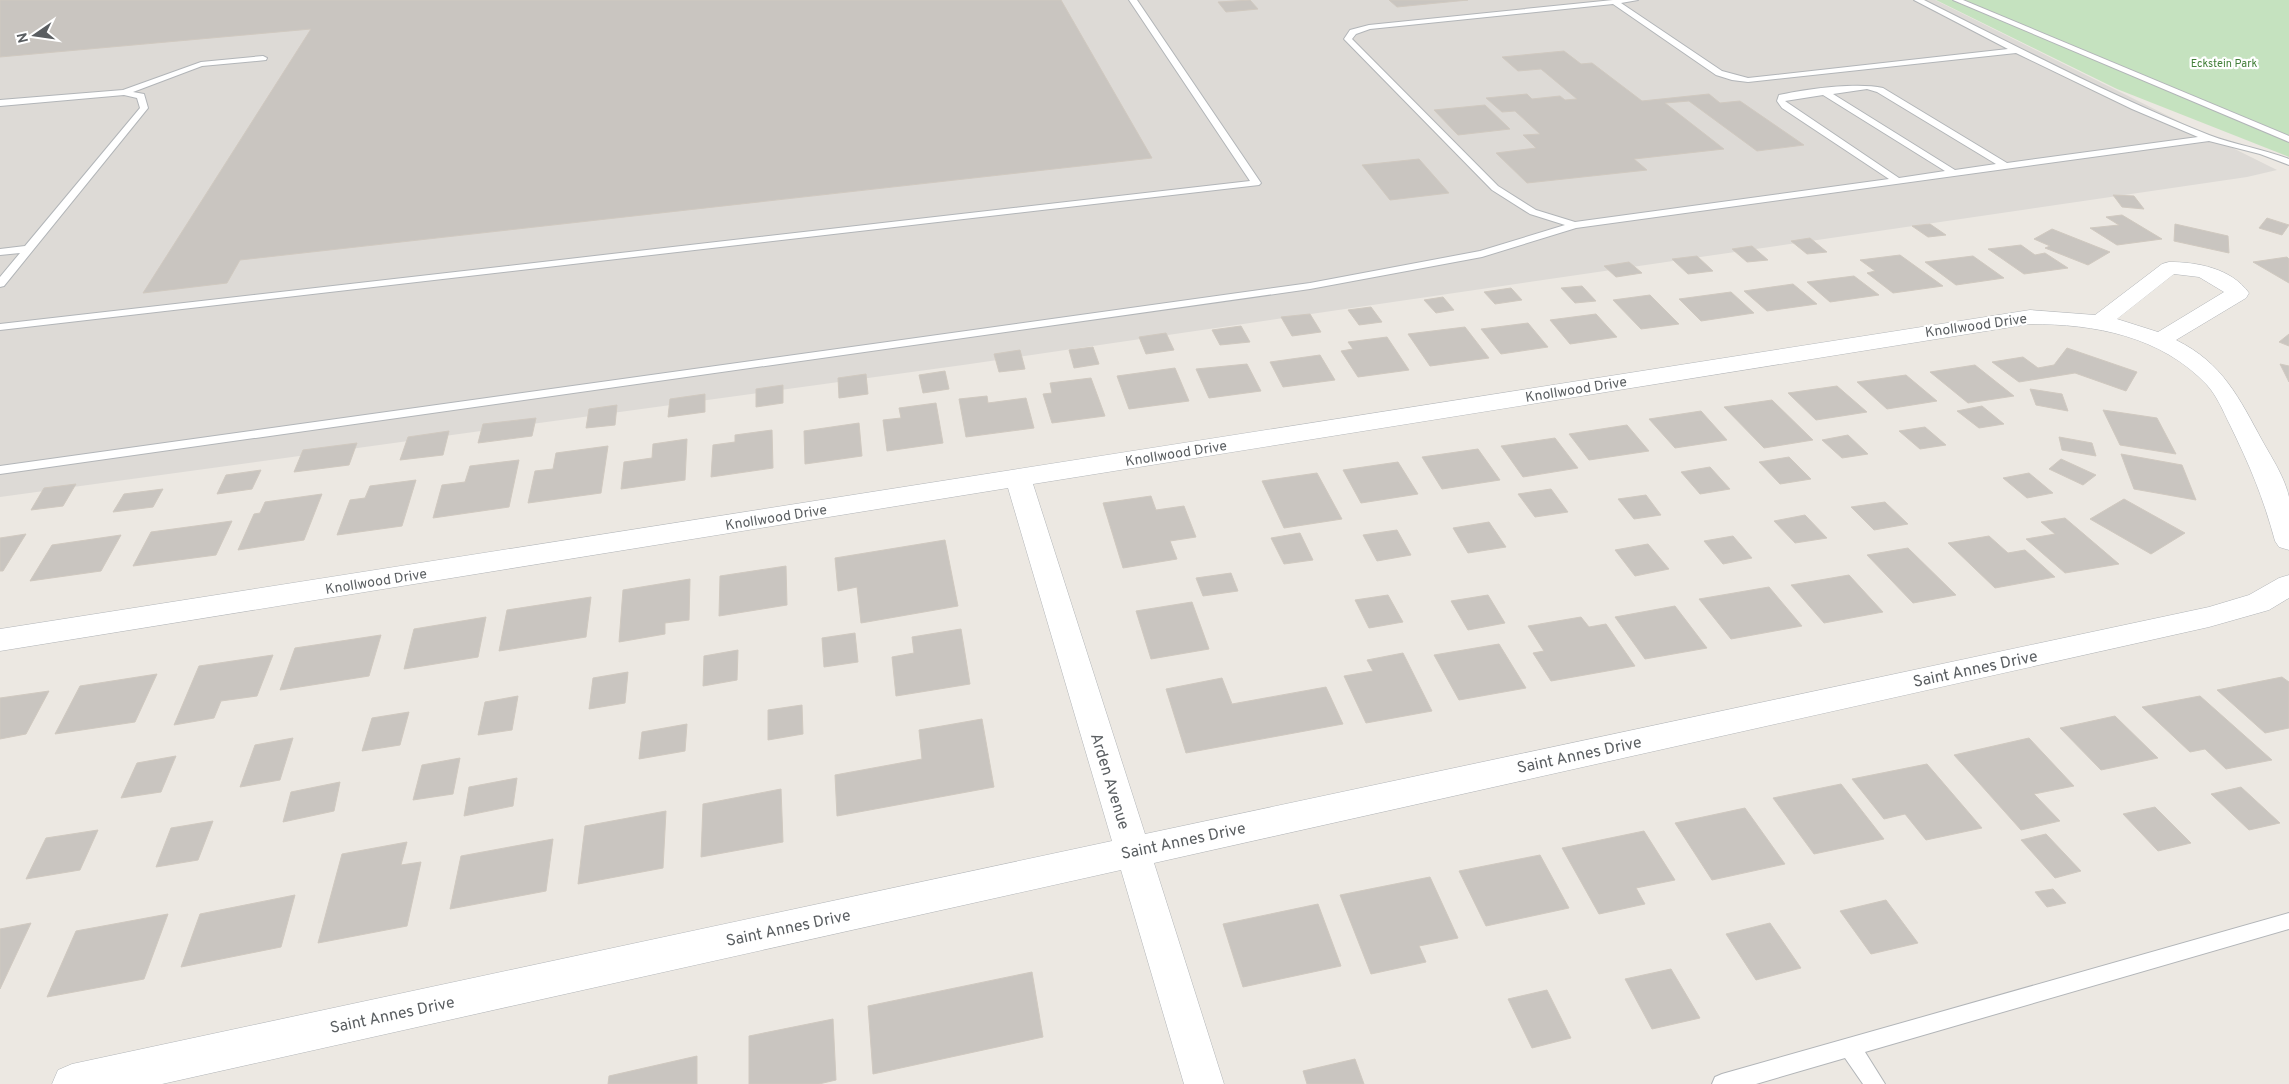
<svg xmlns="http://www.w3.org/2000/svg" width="2289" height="1084" viewBox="0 0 2289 1084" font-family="Overpass,sans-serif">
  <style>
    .industrial { fill: #dddad6 }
    .green { fill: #c5e2bf }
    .building { fill: #c9c5c0; stroke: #d0c9c0 }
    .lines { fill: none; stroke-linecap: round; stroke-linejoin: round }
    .service-casing { stroke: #b2b5b8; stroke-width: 2 }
    .minor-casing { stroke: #b2b5b8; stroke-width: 1 }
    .service { fill: #fff; fill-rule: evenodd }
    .minor { fill: #fff; fill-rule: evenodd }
    .labels { text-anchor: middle; stroke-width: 4.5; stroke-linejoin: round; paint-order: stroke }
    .far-park-label { font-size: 11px; fill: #43803a; stroke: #fff }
    .street-label { font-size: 14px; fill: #5a5e61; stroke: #fff }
    .near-street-label { font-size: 16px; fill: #5a5e61; stroke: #fff }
  </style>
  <rect width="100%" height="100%" fill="#ece8e2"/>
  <!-- industrial -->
  <polygon class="industrial" points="0,0 1935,0 2277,170 2247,177 963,365 0,497"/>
  <!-- green -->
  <polygon class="green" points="1936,0 2289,0 2289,157 2117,89"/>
  <!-- building -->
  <g class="building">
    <polygon points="0,0 1061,0 1152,158 240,260 227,283 143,293 311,29 0,57"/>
    <polygon points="1250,0 1258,9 1226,12 1218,2"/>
    <polygon points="1389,0 1468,0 1397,7"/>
    <polygon points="1564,51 1581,64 1592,63 1642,101 1709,94 1720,103 1740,101 1804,145 1757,151 1689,101 1665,103 1724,149 1634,159 1647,170 1527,183 1496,153 1536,148 1523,135 1540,134 1515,111 1502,112 1486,98 1527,94 1532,99 1560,96 1565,100 1577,99 1541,69 1518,71 1502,57"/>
    <polygon points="1485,105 1510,129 1458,135 1434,110"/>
    <polygon points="1419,159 1449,193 1390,200 1362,165"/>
    <polygon points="2113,195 2134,196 2144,209 2122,207"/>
    <polygon points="2122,215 2162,239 2117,245 2090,228 2119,225 2106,217"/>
    <polygon points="2267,218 2289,225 2282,235 2259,228"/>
    <polygon points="1930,224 1946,235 1928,237 1912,226"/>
    <polygon points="2175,224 2228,236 2229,253 2174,241"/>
    <polygon points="2052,229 2110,252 2088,265 2045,248 2050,246 2034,239"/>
    <polygon points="1810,238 1827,252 1807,254 1791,241"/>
    <polygon points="2021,245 2035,255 2045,253 2068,268 2024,274 1988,249"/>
    <polygon points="1752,246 1768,260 1747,262 1732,249"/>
    <polygon points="1900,255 1943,286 1893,293 1867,273 1875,271 1860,260"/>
    <polygon points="1697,256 1713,271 1688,274 1672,259"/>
    <polygon points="1973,256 2004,278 1956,285 1925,262"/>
    <polygon points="2287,257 2289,259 2289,283 2253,262"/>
    <polygon points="1629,262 1642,273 1616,277 1604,266"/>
    <polygon points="1854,276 1879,295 1830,302 1807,282"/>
    <polygon points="1793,284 1817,304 1767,311 1744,291"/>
    <polygon points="1582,286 1596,301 1575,303 1561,288"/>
    <polygon points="1511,288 1522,300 1495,304 1484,292"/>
    <polygon points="1731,292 1754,313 1701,321 1679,299"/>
    <polygon points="1650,295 1679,324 1641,329 1613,300"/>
    <polygon points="1443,297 1454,310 1436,313 1424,300"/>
    <polygon points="1371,307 1382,322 1359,325 1348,310"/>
    <polygon points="1310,314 1321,332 1292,336 1281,317"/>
    <polygon points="1596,314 1617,337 1570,344 1550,320"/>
    <polygon points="1528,323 1548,347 1501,354 1481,329"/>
    <polygon points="1241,326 1250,342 1220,345 1212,330"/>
    <polygon points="1465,327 1489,358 1430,366 1408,334"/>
    <polygon points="1166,333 1174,350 1146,354 1139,337"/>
    <polygon points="2289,334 2289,346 2279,342"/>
    <polygon points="1387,337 1409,370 1358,377 1341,351 1353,349 1348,342"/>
    <polygon points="1093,347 1099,364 1074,368 1069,350"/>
    <polygon points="2067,348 2137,372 2126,391 2075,373 2019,382 1992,362 2023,357 2038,368 2054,365"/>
    <polygon points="1020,350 1025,369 999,372 994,354"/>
    <polygon points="1320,355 1335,380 1283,387 1270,362"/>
    <polygon points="1247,364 1261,391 1209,398 1196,369"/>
    <polygon points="2280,364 2289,366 2289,382"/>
    <polygon points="1975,365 2014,396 1968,403 1930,372"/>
    <polygon points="1175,368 1189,401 1129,409 1117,376"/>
    <polygon points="945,371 949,389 923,393 919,375"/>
    <polygon points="866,374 868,394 839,398 838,378"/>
    <polygon points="1906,375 1937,401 1887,409 1857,382"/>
    <polygon points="1091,378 1105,416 1052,423 1043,394 1052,393 1050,383"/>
    <polygon points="783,385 783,403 756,407 756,389"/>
    <polygon points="1837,386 1867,412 1816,420 1788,393"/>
    <polygon points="2030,389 2062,394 2068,411 2036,405"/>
    <polygon points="705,394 705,412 668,417 670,399"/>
    <polygon points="987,396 988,403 1026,398 1034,428 966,437 959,399"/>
    <polygon points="1772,400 1813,440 1764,448 1724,407"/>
    <polygon points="936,403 943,443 887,451 883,420 901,418 899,408"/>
    <polygon points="617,405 615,425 586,428 589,409"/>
    <polygon points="1982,406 2004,424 1979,428 1957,411"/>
    <polygon points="2103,410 2157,418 2176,454 2120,445"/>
    <polygon points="1701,411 1727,440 1675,448 1649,419"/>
    <polygon points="536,418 532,436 478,443 483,424"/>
    <polygon points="859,423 862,456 805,464 804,431"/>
    <polygon points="1627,425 1649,451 1589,460 1569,434"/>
    <polygon points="1925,427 1946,445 1920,449 1899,431"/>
    <polygon points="772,430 773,468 711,477 713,445 735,442 735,435"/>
    <polygon points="449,431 443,455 400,460 408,437"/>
    <polygon points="1848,435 1868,454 1842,458 1822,440"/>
    <polygon points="2059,437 2092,443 2096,456 2062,450"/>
    <polygon points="1555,438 1578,468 1523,477 1501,446"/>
    <polygon points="687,439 685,480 621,489 624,462 652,458 653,444"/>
    <polygon points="357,443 349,465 294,472 303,450"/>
    <polygon points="608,446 601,493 528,503 535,471 553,469 556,453"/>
    <polygon points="1478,449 1500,480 1442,489 1422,457"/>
    <polygon points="2121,454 2182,465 2196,500 2134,489"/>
    <polygon points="1789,457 1811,479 1780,484 1759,462"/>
    <polygon points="2061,459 2096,475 2083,485 2049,469"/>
    <polygon points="519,460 509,507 433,518 442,485 465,482 470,466"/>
    <polygon points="1398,462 1418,494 1361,503 1343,470"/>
    <polygon points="1710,467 1730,489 1700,494 1681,472"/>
    <polygon points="261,470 252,489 217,494 226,475"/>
    <polygon points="1317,473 1342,519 1284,528 1262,481"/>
    <polygon points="2029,473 2053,493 2027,498 2003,478"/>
    <polygon points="416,480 402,526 337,535 350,500 365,498 370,486"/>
    <polygon points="76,484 63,506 31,510 44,488"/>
    <polygon points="163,489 153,507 113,512 124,494"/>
    <polygon points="1551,489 1568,512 1535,517 1518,494"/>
    <polygon points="322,494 304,540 238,550 254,514 260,513 265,502"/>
    <polygon points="1646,495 1661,515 1634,519 1618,499"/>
    <polygon points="1151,496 1156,510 1184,506 1196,537 1170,541 1177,559 1123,568 1103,503"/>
    <polygon points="2124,499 2185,533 2151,554 2090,519"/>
    <polygon points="1885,502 1908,524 1874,530 1851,507"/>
    <polygon points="1805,515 1827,538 1795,543 1774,521"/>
    <polygon points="2065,518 2119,564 2065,573 2026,539 2055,534 2041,522"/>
    <polygon points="232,521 216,555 133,566 151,532"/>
    <polygon points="1489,522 1506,547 1468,553 1453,528"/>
    <polygon points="1397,530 1411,555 1377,561 1363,535"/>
    <polygon points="1300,533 1313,560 1284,564 1271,538"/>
    <polygon points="26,534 3,571 0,571 0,538"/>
    <polygon points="121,535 101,571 30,581 52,545"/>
    <polygon points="1733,536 1752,558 1723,564 1704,541"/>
    <polygon points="1989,536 2008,553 2025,550 2055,577 1995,588 1948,543"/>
    <polygon points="945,540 958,606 861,623 857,587 838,591 835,558"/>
    <polygon points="1648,544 1669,569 1635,576 1615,550"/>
    <polygon points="1908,548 1956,595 1913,603 1867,555"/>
    <polygon points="786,566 787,605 719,616 720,576"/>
    <polygon points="1231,573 1238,591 1203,596 1196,578"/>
    <polygon points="1849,575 1883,612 1824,623 1791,585"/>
    <polygon points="690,579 689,620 665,623 665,634 619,642 623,590"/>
    <polygon points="1769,587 1802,626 1731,639 1699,599"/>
    <polygon points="1388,595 1403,622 1369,628 1355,600"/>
    <polygon points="1488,595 1505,623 1468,630 1451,601"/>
    <polygon points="591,597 586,637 499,651 507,610"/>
    <polygon points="1192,602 1209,649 1151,659 1136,611"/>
    <polygon points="1675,606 1707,648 1645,659 1615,617"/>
    <polygon points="486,617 478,657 404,669 414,629"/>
    <polygon points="1581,617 1589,627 1606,624 1635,666 1551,681 1533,653 1544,651 1528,626"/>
    <polygon points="961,629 970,684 896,696 892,657 914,653 912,637"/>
    <polygon points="855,633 858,662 824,667 822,638"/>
    <polygon points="381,635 369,676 280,690 295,648"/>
    <polygon points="1499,644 1526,688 1459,700 1434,655"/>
    <polygon points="738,650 737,680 703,686 704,656"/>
    <polygon points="1403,653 1432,711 1366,723 1344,676 1373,671 1367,660"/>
    <polygon points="273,655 257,696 221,701 214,718 174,725 199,666"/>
    <polygon points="628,672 625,703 589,709 593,678"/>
    <polygon points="157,674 135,722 55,734 80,686"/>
    <polygon points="2282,677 2289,682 2289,728 2265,733 2217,690"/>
    <polygon points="1222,678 1232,704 1326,687 1343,724 1186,753 1166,689"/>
    <polygon points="49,691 26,734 0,739 0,698"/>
    <polygon points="518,696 512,730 478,735 485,702"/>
    <polygon points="2200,696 2272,760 2226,769 2205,749 2190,752 2142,707"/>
    <polygon points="802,705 803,734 768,740 768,710"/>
    <polygon points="409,712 400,745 362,751 372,718"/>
    <polygon points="2115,716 2158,758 2101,770 2060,728"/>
    <polygon points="982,719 994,787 837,816 835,775 922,759 919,730"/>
    <polygon points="687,724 685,751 639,759 642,732"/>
    <polygon points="293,738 280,780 240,787 255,745"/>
    <polygon points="2029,738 2074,786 2034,794 2060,821 2021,830 1954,755"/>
    <polygon points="176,756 161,792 121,798 137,763"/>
    <polygon points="460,758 453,794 413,800 422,765"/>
    <polygon points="1927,764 1982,828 1926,840 1905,814 1884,819 1852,779"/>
    <polygon points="517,778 513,806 464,816 469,787"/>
    <polygon points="340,782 334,811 283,822 291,792"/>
    <polygon points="1841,784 1884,839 1814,854 1773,798"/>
    <polygon points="2241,787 2280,823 2249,830 2211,794"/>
    <polygon points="781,789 783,842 701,857 703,804"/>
    <polygon points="2155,807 2191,843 2158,851 2123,814"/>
    <polygon points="1745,808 1785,864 1712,880 1675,823"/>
    <polygon points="666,811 663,868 578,884 585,826"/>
    <polygon points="213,821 198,860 156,867 171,828"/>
    <polygon points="98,830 80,870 26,879 46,838"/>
    <polygon points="1644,831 1675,880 1636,888 1645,904 1599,914 1562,848"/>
    <polygon points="2046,834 2081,871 2055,878 2021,840"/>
    <polygon points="553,839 546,891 450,909 461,856"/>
    <polygon points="407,842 401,865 421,862 407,926 318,943 342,854"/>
    <polygon points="1540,855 1569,908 1486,926 1459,871"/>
    <polygon points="1430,877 1458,938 1419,946 1426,962 1371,974 1340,895"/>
    <polygon points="2053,889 2066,903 2047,907 2035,892"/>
    <polygon points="295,895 281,947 181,967 200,914"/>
    <polygon points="1886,900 1918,943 1871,954 1840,911"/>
    <polygon points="1318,904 1341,966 1243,987 1223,924"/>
    <polygon points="168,914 144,979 47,997 76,931"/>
    <polygon points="31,923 0,989 0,929"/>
    <polygon points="1770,923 1801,968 1756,980 1726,934"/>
    <polygon points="1671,969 1700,1018 1652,1029 1625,979"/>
    <polygon points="1032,972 1043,1037 873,1074 868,1006"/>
    <polygon points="1547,990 1571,1038 1532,1048 1508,999"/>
    <polygon points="833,1019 836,1080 819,1084 749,1084 749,1036"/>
    <polygon points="697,1056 697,1084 608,1084 609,1076"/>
    <polygon points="1355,1059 1364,1084 1307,1084 1303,1071"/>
  </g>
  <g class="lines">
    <!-- service casing -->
    <g class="service-casing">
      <g id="service">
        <polygon points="1129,0 1137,0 1261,183 1259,185 0,330 0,324 1250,181"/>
        <path d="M 1613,0 L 1638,0 L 1621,3 L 1722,71 L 1748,78 L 2008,49 L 1914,0 L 1924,0 C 2018,47 2111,96 2209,135 C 2235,145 2263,149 2289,159 L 2289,165 L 2260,154 L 2209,141 L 1576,228 L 1482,257 L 1310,289 L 0,474 L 0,466 L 1310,283 L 1480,251 L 1565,225 L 1530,214 L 1492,190 L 1344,39 L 1350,30 L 1369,25 ZM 1613,4 L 1716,75 L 1732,80 L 1748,82 L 2016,53 L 2132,109 L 2198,137 L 2007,163 L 1883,88 C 1857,82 1806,89 1779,95 L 1777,101 L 1782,108 L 1889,179 L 1575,222 L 1536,210 L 1498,186 L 1352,39 L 1356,34 L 1370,29 ZM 1867,89 L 1877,92 L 1996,164 L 1955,170 L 1833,94 ZM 1823,95 L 1945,171 L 1899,178 L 1785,101 Z"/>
        <polygon points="1953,0 1963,0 2289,136 2289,142"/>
        <polygon points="263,56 267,58 266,60 202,66 133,92 144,94 148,108 4,286 0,287 0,277 20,253 0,255 0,249 25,246 140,108 137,98 124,95 0,106 0,100 123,90 201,62"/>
        <polygon points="2289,913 2289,929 1865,1052 1885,1084 1863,1084 1845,1058 1756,1084 1712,1084 1715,1077 1722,1074"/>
      </g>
    </g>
    <!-- minor casing -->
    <g class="minor-casing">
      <path id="minor" d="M 2169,262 C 2197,262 2231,268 2249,293 L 2246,298 L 2176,340 C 2223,363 2239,398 2263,442 C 2272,458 2285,478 2289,497 C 2289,513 2289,533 2289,550 L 2279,547 L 2275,541 C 2263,497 2250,466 2230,425 C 2223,411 2217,396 2207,385 C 2161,336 2095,324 2030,324 L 1033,484 L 1145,834 L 2209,607 L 2249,595 L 2279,578 L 2289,575 L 2289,598 L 2269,610 L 2209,627 L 1154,863 L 1224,1084 L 1184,1084 L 1121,870 L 162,1084 L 52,1084 L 58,1070 L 72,1064 L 1112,841 L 1008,488 L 0,651 L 0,629 L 2030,310 L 2095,315 L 2162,264 ZM 2174,274 L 2199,277 L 2224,292 L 2158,332 L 2117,319 Z"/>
    </g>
    <!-- service -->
    <use href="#service" class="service"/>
    <!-- minor -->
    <use href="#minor" class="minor"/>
  </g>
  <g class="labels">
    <!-- far-park labels -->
    <g class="far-park-label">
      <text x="2224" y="67">Eckstein Park</text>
    </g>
    <!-- street labels -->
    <g class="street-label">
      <text transform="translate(1976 325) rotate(-8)" y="5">Knollwood Drive</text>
      <text transform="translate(1576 389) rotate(-9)" y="5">Knollwood Drive</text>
      <text transform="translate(1176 453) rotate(-9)" y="5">Knollwood Drive</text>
      <text transform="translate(776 517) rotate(-9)" y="5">Knollwood Drive</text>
      <text transform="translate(376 581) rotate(-9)" y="5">Knollwood Drive</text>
    </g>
    <!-- near-street labels -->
    <g class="near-street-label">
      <text transform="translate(1975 668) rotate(-12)" y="6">Saint Annes Drive</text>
      <text transform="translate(1579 754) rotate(-12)" y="6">Saint Annes Drive</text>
      <text transform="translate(1111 781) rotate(73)" y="6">Arden Avenue</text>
      <text transform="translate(1183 840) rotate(-12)" y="6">Saint Annes Drive</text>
      <text transform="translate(788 927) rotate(-12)" y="6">Saint Annes Drive</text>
      <text transform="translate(392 1014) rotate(-12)" y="6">Saint Annes Drive</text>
    </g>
  </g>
  <!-- north arrow -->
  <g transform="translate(35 35) rotate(257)" stroke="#ffffff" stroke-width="4" paint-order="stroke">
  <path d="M0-4L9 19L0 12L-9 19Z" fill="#5a5e61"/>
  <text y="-8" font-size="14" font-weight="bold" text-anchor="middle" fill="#5a5e61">N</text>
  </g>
</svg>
